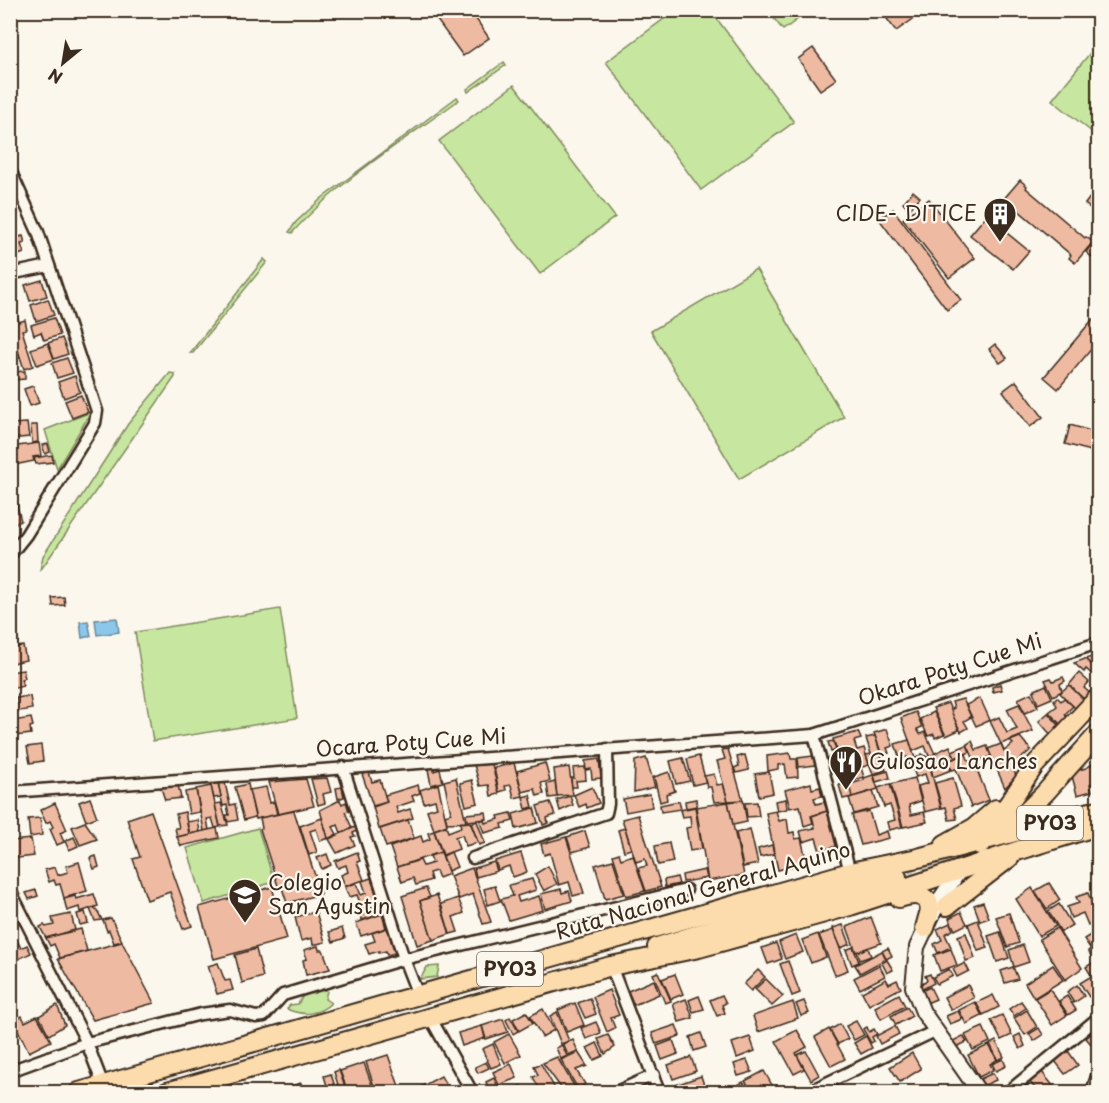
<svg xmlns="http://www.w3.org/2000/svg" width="1109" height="1103" viewBox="0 0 1109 1103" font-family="'Playpen Sans',sans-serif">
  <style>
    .green { fill: #c7e7a0; stroke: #81885f; stroke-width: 1.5 }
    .water { fill: #8bc7eb; stroke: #6b8899; stroke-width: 1.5 }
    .building { fill: #efbaa2; stroke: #3b2a1e; stroke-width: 1.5 }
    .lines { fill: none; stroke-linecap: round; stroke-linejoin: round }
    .highway-tunnel { stroke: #d5cec3; stroke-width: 18; stroke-dasharray: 18 9; stroke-linecap: butt }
    .street-casing { stroke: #3b2a1e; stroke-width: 15 }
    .secondary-casing { stroke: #3b2a1e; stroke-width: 18 }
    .highway-casing { stroke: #3b2a1e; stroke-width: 22 }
    .street { stroke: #fbf7ec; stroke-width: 10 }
    .secondary { stroke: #fbf7ec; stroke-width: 14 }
    .highway { stroke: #fcdcac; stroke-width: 18 }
    .labels { text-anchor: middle; stroke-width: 4.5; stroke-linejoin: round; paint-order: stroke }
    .shield { fill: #fbf7ec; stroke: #75685c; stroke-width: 1.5 }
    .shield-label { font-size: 20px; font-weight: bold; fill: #3b2a1e }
    .poi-label { font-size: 21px; fill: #3b2a1e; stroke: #fbf7ec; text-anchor: start }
    .street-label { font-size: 21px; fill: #3b2a1e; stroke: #fbf7ec }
  </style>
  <rect width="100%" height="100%" fill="#fbf7ec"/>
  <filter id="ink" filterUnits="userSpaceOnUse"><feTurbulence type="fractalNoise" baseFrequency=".0167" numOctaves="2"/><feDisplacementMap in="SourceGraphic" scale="12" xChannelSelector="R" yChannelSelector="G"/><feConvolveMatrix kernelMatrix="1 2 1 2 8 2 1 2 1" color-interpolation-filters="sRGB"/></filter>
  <g filter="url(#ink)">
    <!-- green -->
    <g class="green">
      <polygon points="676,10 711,11 794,122 701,190 606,62"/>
      <polygon points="768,11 809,11 783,30"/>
      <polygon points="1098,43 1098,137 1052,100"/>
      <polygon points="504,62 506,65 468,92 467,89"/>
      <polygon points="514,85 615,217 540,274 439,141"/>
      <path d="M 457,97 L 459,100 C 404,140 337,182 292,233 L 289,232 L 296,222 L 322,198 Z"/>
      <polygon points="264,259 267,262 193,353 190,353"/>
      <polygon points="756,269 844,417 739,479 651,331"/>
      <polygon points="170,373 175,374 175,377 42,568 40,570 43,556 128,424"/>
      <polygon points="91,412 57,469 45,430"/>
      <polygon points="280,609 297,718 153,741 135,632"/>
      <polygon points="258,828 274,882 204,903 187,848"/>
      <polygon points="439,966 437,977 420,979 427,967"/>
      <path d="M 324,987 L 327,991 L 325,999 L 331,1003 C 319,1015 302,1016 287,1009 L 290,1005 L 298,1004 L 304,994 Z"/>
    </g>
    <!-- water -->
    <g class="water">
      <polygon points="117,618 119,632 97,635 95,620"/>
      <polygon points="88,621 91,636 82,638 80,622"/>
    </g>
    <!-- building -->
    <g class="building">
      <polygon points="442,10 470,10 489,38 463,56 434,16"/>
      <polygon points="884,10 916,10 919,15 896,31 882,12"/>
      <polygon points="813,48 836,79 820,90 798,59"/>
      <polygon points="1020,180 1027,186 1026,188 1085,238 1086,237 1093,242 1075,263 1069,258 1071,255 1012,205 1009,207 1002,201"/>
      <polygon points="913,191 920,197 910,209 903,203"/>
      <polygon points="1091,196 1098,202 1098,215 1085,204"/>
      <polygon points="929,199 975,258 949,278 903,219"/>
      <polygon points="893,209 961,300 947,310 879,219"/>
      <polygon points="986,216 1029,251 1013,269 970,235"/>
      <polygon points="13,222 19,237 23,236 25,243 21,244 24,253 10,258 10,223"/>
      <polygon points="1098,236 1098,263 1086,252"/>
      <polygon points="42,280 47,296 30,301 25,285"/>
      <polygon points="11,296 19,322 25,320 27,329 22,330 33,366 24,369 10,326"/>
      <polygon points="48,299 54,315 36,321 31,305"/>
      <polygon points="54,318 60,335 44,340 41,332 34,335 31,325"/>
      <polygon points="1093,319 1098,325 1098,341 1058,389 1044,377"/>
      <polygon points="13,336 20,358 15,359 10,344 10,337"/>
      <polygon points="62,338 68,354 54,359 48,343"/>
      <polygon points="48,343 54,359 37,365 31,349"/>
      <polygon points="995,344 1007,358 1000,363 989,349"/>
      <polygon points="67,358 73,373 57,378 52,363"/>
      <polygon points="25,371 25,379 13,380 12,372"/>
      <polygon points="75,376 80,392 64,398 58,382"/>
      <polygon points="10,381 12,381 13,405 10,405"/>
      <polygon points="1016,381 1043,417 1030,427 1003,391"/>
      <polygon points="33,386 39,403 30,406 24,389"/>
      <polygon points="81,395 88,412 72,418 65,401"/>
      <polygon points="27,423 29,437 10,439 10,424"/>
      <polygon points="31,425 37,425 38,442 32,443"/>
      <polygon points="1070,425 1098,433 1098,453 1065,444"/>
      <polygon points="39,443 41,456 33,457 34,461 14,465 11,447"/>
      <polygon points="48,444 50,452 45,454 42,445"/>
      <polygon points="52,455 53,462 36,464 34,458"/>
      <polygon points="15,497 21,521 10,525 10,498"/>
      <polygon points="64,597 65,605 53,606 52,598"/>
      <polygon points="16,599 17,607 14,608 16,616 10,617 10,600"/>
      <polygon points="15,627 18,641 10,642 10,628"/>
      <polygon points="23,646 26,660 12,663 10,648"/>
      <polygon points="1098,655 1098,670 1085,659"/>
      <polygon points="1085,659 1098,671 1098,683 1093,679 1095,677 1086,669 1084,672 1074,663"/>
      <polygon points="23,670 25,678 21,679 23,686 10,689 10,672"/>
      <polygon points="1079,673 1089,682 1084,688 1092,695 1086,701 1069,685"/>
      <polygon points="1063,677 1065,681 1060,684 1062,691 1053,696 1045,680 1051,678 1053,681"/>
      <polygon points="1000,684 1002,690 993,692 992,687"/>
      <polygon points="1046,685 1052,698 1038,704 1033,691"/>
      <polygon points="1069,685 1085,701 1077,710 1060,693"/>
      <polygon points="1031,693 1038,707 1025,713 1018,699"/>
      <polygon points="30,696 32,709 14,712 12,705 17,704 16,698"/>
      <polygon points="1057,697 1061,701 1064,698 1073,706 1065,714 1068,719 1061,725 1049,712 1057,706 1054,700"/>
      <polygon points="980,698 990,720 976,726 966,705"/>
      <polygon points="963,699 971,717 964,721 968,728 961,732 950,710 954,708 952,702"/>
      <polygon points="948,703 959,730 946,736 933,708"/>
      <polygon points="1019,704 1033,731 1001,744 990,721 999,717 1007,733 1017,729 1007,709"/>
      <polygon points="916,712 922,727 917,729 920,734 925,732 935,754 929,756 925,746 913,751 901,718"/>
      <polygon points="934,712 944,734 935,738 934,734 928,736 920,719"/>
      <polygon points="1048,713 1060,726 1051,735 1039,721"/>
      <polygon points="31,718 33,726 30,727 31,734 15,736 12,721"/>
      <polygon points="887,729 893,746 887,748 889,753 882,755 874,733"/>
      <polygon points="858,732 861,739 854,741 857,750 864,748 869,765 859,768 855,756 841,761 833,739"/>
      <polygon points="875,736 886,770 873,774 866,755 871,754 866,738"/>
      <polygon points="1020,737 1031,750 1012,766 1016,776 1005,788 988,749 1001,744 1004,751 1013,744 1010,741"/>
      <polygon points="909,740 918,768 911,769 907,757 900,759 895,744"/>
      <polygon points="833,741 836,750 831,752 828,742"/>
      <polygon points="972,741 976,750 987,746 991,756 975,762 967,744"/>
      <polygon points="41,745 43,761 30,763 27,747"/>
      <polygon points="967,745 970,752 955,758 952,751"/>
      <polygon points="950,746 955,758 940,764 935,753"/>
      <polygon points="728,749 743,800 728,801 717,761 725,759 722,750"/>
      <polygon points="1097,749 1098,782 1090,784 1092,791 1077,795 1071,772 1086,768 1098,761 1092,756"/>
      <polygon points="790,753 791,759 797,759 798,777 787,778 785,764 778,765 778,769 768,771 767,756"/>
      <polygon points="922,754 930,759 930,767 919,768 916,758"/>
      <polygon points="966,754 969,762 973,760 989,800 971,807 956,769 952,770 948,761"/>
      <polygon points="745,755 749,770 736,773 734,768 739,766 737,757"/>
      <polygon points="699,756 706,782 693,785 687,759"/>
      <polygon points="813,756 815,765 799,767 798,758"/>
      <polygon points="646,758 655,787 634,792 635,761"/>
      <polygon points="683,758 690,781 676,784 670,761"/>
      <polygon points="599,759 601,778 592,779 591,769 586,770 585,761"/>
      <polygon points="948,761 951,770 933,777 931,768"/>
      <polygon points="514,763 523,796 514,798 511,785 505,786 506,790 499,792 494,768"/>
      <polygon points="545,763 550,781 541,783 544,794 537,796 535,789 522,792 517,771"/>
      <polygon points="492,764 499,794 491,796 489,785 480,786 474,765"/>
      <polygon points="434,767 434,771 440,769 443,782 431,785 428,769"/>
      <polygon points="569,767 573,795 557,796 554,769"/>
      <polygon points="585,767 586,780 576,781 577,787 572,787 571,778 574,778 573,768"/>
      <polygon points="930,767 941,808 925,812 918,786 928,783 925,774 916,777 913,769"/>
      <polygon points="861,768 864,777 851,781 848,771"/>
      <polygon points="888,771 890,778 876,782 874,775"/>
      <polygon points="369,772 372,782 380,780 387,802 373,806 362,774"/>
      <polygon points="669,772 675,791 666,794 667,800 660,802 654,777"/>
      <polygon points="769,772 773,793 759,796 755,774"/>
      <polygon points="714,774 717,785 723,784 728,801 714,802 711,787 707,787 704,776"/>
      <polygon points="873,775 878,789 849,798 844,783 853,780 854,783 864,780 864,778"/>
      <polygon points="327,778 331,792 323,794 325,803 318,805 311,779"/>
      <polygon points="456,778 466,822 447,823 445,815 451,813 444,781"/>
      <polygon points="915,778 921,801 909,805 911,815 924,812 927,822 903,827 891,784"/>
      <polygon points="953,778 961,806 954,808 957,819 949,820 946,807 942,808 935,783"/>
      <polygon points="306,779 314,806 278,814 269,782"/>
      <polygon points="472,780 478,803 466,806 460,783"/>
      <polygon points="555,782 557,797 549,798 547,784"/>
      <polygon points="218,783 225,783 230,805 235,804 238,820 228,822 226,815 229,815 227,805 223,806"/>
      <polygon points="218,783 221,797 214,798 210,784"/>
      <polygon points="811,783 812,789 820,787 822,796 814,798 816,804 824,802 827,811 811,816 813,823 804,826 800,806 790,808 785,790"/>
      <polygon points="248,784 255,817 244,820 235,787"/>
      <polygon points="438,784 447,825 434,830 427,810 437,807 435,800 424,803 420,790"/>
      <polygon points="849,784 852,797 843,799 839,785"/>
      <polygon points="890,784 902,827 889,830 887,822 895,820 890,805 884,807 878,788"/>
      <polygon points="178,785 181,798 165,800 161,788"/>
      <polygon points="418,785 420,793 412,796 414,801 396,807 398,813 410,809 413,818 379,829 373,807 387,802 385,795"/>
      <polygon points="211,786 220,827 215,828 212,818 207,819 209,830 204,831 196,789"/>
      <polygon points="266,787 270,803 274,802 277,814 256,819 249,790"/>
      <polygon points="342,787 344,797 338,799 336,788"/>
      <polygon points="592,787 599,803 587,808 586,804 579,807 574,795"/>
      <polygon points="196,790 200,812 189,814 185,792"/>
      <polygon points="873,791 878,807 854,814 849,798"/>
      <polygon points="650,794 652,807 626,812 623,799"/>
      <polygon points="530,795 533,807 526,809 523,797"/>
      <polygon points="570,796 573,805 560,811 557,800"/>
      <polygon points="90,798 97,817 86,821 79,802"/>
      <polygon points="696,799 697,806 686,808 685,801"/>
      <polygon points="786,799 787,809 777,811 775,801"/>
      <polygon points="340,800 342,804 346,802 349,811 345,812 352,828 341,833 338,825 333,827 337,834 328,839 320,810"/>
      <polygon points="743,800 747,822 733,825 728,802"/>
      <polygon points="679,801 681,809 661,812 660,805"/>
      <polygon points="550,802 555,815 547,818 548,823 543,825 537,806"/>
      <polygon points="728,802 744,875 708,881 696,807"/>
      <polygon points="757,802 759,816 747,817 745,803"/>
      <polygon points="55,803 67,830 60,833 64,842 57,845 50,829 53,827 50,821 46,823 40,810"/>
      <polygon points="221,803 228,825 220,826 215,804"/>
      <polygon points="695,807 702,849 690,851 686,828 691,827 690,816 682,817 680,810"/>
      <polygon points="534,808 538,823 516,829 513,814"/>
      <polygon points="151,811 192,926 183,929 170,892 147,900 133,859 140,857 127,819"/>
      <polygon points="294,811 321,894 287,903 282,888 279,889 260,829 262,828 260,818"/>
      <polygon points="776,811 779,821 787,819 789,833 794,832 795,839 801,838 807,863 778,870 766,813"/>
      <polygon points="827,811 837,846 820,851 816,838 803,842 800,831 815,828 812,816"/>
      <polygon points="869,811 876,835 887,831 889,838 861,845 852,815"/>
      <polygon points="185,812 189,834 177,837 175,828 179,828 176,814"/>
      <polygon points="486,812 487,819 467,821 466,814"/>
      <polygon points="511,813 513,821 502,824 503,828 484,833 480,821 484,819 485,823 499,819 498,816"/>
      <polygon points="638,815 661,887 646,891 638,868 647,866 645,859 636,862 622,819"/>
      <polygon points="40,818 42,835 30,837 28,819"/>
      <polygon points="322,818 328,838 320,841 316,829 310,831 317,852 309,855 300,826"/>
      <polygon points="198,820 200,832 190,834 187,822"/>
      <polygon points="408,820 414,838 386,847 380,829"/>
      <polygon points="477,821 485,843 479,845 471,823"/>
      <polygon points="85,822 97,839 80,845 72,827"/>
      <polygon points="470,822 478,842 466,846 462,835 455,837 459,849 443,855 434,830 446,826 448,832 461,827 460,823"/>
      <polygon points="355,827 357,831 353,833 355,836 351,837 355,845 337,853 329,839"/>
      <polygon points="217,828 219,838 181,846 177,837"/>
      <polygon points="625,828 631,849 624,851 618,830"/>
      <polygon points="750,829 758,864 743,867 736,833"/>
      <polygon points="434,831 441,852 397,867 390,847 421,836 423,842 430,839 428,833"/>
      <polygon points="585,831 590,847 572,852 567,837"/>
      <polygon points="74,837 78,846 69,850 65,841"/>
      <polygon points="566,837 584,893 573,896 569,882 559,885 550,853 544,855 541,844"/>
      <polygon points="31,839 34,856 10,859 11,841"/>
      <polygon points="669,843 673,862 658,865 655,846"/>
      <polygon points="772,845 774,854 760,857 758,849"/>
      <polygon points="357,852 360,861 357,862 364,880 345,886 341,875 348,872 346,865 338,868 335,861"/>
      <polygon points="441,852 449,874 439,878 436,871 429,873 431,880 416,885 413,878 402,882 397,867 420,860 423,866 433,863 430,856"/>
      <polygon points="451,852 457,867 448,871 443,856"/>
      <polygon points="521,853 527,872 513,877 509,866 498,870 495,861"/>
      <polygon points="619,853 621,859 633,855 645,891 626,896 613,855"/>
      <polygon points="327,854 331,865 322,869 317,858"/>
      <polygon points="96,856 99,867 94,869 90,858"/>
      <polygon points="613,860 624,894 605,899 595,865"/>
      <polygon points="79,862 87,891 64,898 60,884 56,885 54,880 49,882 45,870 55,867 58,875 68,872 66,866"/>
      <polygon points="494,862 497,871 476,877 474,868"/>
      <polygon points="548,866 557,884 544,891 535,874"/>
      <polygon points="472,868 491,922 483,924 473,894 459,899 450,876"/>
      <polygon points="705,870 707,878 683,882 682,875"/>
      <polygon points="677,877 679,884 665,887 664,880"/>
      <polygon points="371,878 378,900 361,905 357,895 349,897 345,887 356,883 361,895 366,893 362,881"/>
      <polygon points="532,879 536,890 517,896 519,902 539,896 543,910 509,920 501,899 513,896 509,885"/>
      <polygon points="1049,883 1060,900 1047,909 1035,891"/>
      <polygon points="495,886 500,901 488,905 484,889"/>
      <polygon points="272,887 287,939 214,959 199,907"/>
      <polygon points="426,888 430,897 420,901 433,940 417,945 402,896"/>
      <polygon points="1032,888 1056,926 1039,936 1016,899"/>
      <polygon points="561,889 562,893 569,891 572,901 545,909 541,894"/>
      <polygon points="36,890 38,896 29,899 26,893"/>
      <polygon points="1088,893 1098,920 1088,925 1083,913 1071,918 1067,907 1079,903 1076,897"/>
      <polygon points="94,894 98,906 80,912 79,907 67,911 64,899 75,896 76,899"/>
      <polygon points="1098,894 1098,912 1092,897"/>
      <polygon points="437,895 450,934 433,940 420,901"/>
      <polygon points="458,898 464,913 453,917 458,932 450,934 441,904"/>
      <polygon points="983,902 989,918 980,921 974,905"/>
      <polygon points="1059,904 1072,925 1061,932 1048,911"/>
      <polygon points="379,905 382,914 362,920 361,916 365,914 363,908 367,907 368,909"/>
      <polygon points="95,908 98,912 102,920 95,921 90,909"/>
      <polygon points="85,912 88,923 80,925 77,914"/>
      <polygon points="316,912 325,942 313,945 312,938 301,941 295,917"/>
      <polygon points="961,912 967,924 955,930 949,918"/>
      <polygon points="1009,913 1019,943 1007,947 996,917"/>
      <polygon points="71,914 75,930 46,938 40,927 44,925 46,927 54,925 52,918"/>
      <polygon points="382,914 386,928 361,936 356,923"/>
      <polygon points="871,917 881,943 856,952 847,927"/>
      <polygon points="111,918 122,941 114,943 109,930 107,931 103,920"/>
      <polygon points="978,920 988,948 978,951 968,924"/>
      <polygon points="950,923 953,930 945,934 951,947 938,953 934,944 942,940 937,929"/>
      <polygon points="1098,923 1098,930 1095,932 1092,927"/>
      <polygon points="843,925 850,944 841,948 833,928"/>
      <polygon points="342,928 345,938 333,942 329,932"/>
      <polygon points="387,928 395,953 387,955 386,951 379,953 379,951 369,954 365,944 375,941 372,933"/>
      <polygon points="1057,928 1082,968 1065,980 1039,939"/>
      <polygon points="81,929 87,951 60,958 54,944 50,946 46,938"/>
      <polygon points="833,930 848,970 835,975 819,935"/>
      <polygon points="1098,930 1098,942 1090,948 1084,939"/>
      <polygon points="1000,932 1009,958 997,962 988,936"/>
      <polygon points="966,933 975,958 966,961 958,936"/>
      <polygon points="818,934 826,957 811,963 802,940"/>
      <polygon points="796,935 803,952 785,959 779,942"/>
      <polygon points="17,940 21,948 27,945 31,953 10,963 10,943"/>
      <polygon points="122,942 154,1003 93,1020 58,959"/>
      <polygon points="776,943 782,959 768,964 762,948"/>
      <polygon points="1098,944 1098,953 1092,957 1088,951"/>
      <polygon points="1023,945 1029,962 1014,967 1009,950"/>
      <polygon points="318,946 319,950 323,950 330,969 306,975 303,960 307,959 304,950"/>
      <polygon points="853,947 859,962 852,965 846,950"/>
      <polygon points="868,948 871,956 860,960 857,952"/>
      <polygon points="888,948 892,956 886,959 882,951"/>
      <polygon points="256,949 263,977 242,983 235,955"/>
      <polygon points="951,949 957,965 940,971 934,955"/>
      <polygon points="882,951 886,959 860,973 855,965"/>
      <polygon points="887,960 893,970 887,973 882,963"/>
      <polygon points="788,961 800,993 792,996 780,964"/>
      <polygon points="1094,962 1098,970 1091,975 1086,967"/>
      <polygon points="218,963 225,981 230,980 233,990 217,994 208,966"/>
      <polygon points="965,963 969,971 957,977 953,969"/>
      <polygon points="879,965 885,976 860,989 854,978"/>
      <polygon points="1053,965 1063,980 1034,998 1025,983"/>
      <polygon points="1013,967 1018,979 1005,983 1001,971"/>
      <polygon points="949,969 953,976 937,984 933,977"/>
      <polygon points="758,970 765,977 751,991 744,984"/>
      <polygon points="658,972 671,1001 665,1003 653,974"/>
      <polygon points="675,974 683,994 671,999 662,979"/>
      <polygon points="930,974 934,983 921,990 919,985 927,980 925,976"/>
      <polygon points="1093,975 1098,983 1098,991 1089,997 1080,983"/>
      <polygon points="766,979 783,996 772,1006 755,989"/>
      <polygon points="886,979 889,984 897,980 901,988 869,1005 862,992"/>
      <polygon points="654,980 659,994 634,1005 628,991"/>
      <polygon points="968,985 974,998 951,1010 944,997"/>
      <polygon points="1077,985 1084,996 1074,1003 1067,992"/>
      <polygon points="930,987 936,999 924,1004 919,992"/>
      <polygon points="1050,989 1067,1015 1052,1025 1035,998"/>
      <polygon points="609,990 619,1015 611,1018 615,1028 607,1032 593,997"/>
      <polygon points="899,994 905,1006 881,1019 875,1007"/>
      <polygon points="722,995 726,1003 722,1005 725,1013 717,1016 710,1000"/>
      <polygon points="993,995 999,1007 983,1015 976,1003"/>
      <polygon points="699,996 704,1009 693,1012 689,1000"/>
      <polygon points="1067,996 1076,1010 1068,1015 1059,1001"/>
      <polygon points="590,998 596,1014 585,1018 578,1003"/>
      <polygon points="686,999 693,1018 679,1022 673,1004"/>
      <polygon points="804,1001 809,1013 801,1016 796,1004"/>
      <polygon points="1021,1001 1026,1008 1014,1016 1009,1009"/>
      <polygon points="793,1002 798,1018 758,1032 753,1016"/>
      <polygon points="975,1002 982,1016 966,1024 959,1010"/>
      <polygon points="575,1003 584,1025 567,1032 558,1010"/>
      <polygon points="57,1005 65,1025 49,1035 39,1016"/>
      <polygon points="907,1007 912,1016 896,1025 891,1016"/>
      <polygon points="543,1009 554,1030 542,1037 530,1016"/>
      <polygon points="1027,1010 1037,1027 1025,1035 1014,1018"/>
      <polygon points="958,1011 962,1019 950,1024 946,1016"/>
      <polygon points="526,1012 533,1023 519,1031 513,1019"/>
      <polygon points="557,1012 569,1041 561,1044 550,1016"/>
      <polygon points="1002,1015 1012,1035 1001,1040 991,1020"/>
      <polygon points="22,1016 25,1022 37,1016 51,1041 29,1052 13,1020"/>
      <polygon points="510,1017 518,1031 513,1034 506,1020"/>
      <polygon points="503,1019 508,1032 486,1039 482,1026"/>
      <polygon points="856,1021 864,1035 854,1040 846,1026"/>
      <polygon points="596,1022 601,1033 586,1039 581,1028"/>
      <polygon points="840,1024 848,1039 838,1044 830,1030"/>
      <polygon points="676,1025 680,1036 656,1044 652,1033"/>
      <polygon points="482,1026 485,1038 462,1046 458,1033"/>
      <polygon points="895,1026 899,1034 880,1044 876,1036"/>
      <polygon points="867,1027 869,1032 874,1029 877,1034 872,1037 874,1041 871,1043 863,1029"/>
      <polygon points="983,1027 990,1042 973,1050 965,1035"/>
      <polygon points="1039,1028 1043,1035 1034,1041 1029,1034"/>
      <polygon points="829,1029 845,1059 831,1066 815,1037"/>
      <polygon points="797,1030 807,1047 796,1053 804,1069 794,1074 776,1041"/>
      <polygon points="1095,1031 1098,1039 1091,1044 1086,1038"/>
      <polygon points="701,1033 706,1047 694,1051 690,1037"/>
      <polygon points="509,1034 521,1055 505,1063 494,1042"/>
      <polygon points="1020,1034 1025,1046 1020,1049 1014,1037"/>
      <polygon points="608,1035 615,1047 605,1054 598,1039"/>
      <polygon points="866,1036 872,1048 861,1054 854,1043"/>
      <polygon points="963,1036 967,1042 956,1047 953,1041"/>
      <polygon points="750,1037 755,1051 737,1058 732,1043"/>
      <polygon points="573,1040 578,1051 568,1055 563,1044"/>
      <polygon points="673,1040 678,1054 662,1060 657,1046"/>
      <polygon points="996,1041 1004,1057 998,1060 990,1044"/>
      <polygon points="597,1043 603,1056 594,1060 587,1048"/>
      <polygon points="493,1044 501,1064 491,1068 482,1049"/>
      <polygon points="562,1045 567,1056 561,1059 556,1048"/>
      <polygon points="989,1045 997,1060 990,1064 993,1070 979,1077 968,1055"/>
      <polygon points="806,1051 819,1075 811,1080 797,1055"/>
      <polygon points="1068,1051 1078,1065 1065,1074 1055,1061"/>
      <polygon points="578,1052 587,1066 576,1070 585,1084 578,1089 561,1060"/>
      <polygon points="912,1053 921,1069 900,1082 890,1067"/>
      <polygon points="388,1055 401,1092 376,1092 366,1062"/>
      <polygon points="557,1057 576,1089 569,1092 564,1092 543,1063"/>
      <polygon points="691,1057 696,1071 673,1079 668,1065"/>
      <polygon points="1003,1059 1006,1066 996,1071 992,1064"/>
      <polygon points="747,1060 752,1072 738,1076 734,1064"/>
      <polygon points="486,1062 489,1068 478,1073 475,1067"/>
      <polygon points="364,1063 373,1088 361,1092 348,1092 340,1071"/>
      <polygon points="511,1064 517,1078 499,1085 493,1072"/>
      <polygon points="541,1064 557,1092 541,1092 533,1077 538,1075 534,1066"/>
      <polygon points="339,1070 345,1087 339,1088 334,1072"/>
      <polygon points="764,1071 776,1092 752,1092 745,1081"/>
      <polygon points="1042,1072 1058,1092 1038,1092 1029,1081"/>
      <polygon points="993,1073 996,1080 983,1086 980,1079"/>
      <polygon points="331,1074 336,1090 329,1092 324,1076"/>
      <polygon points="441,1076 450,1092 419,1092 417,1089"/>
      <polygon points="701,1076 706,1091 700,1092 679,1092 676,1085"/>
      <polygon points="494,1078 498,1087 489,1091 486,1082"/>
      <polygon points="743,1082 749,1092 730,1092 729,1090"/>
      <polygon points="301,1083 304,1092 284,1092 283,1089"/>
      <polygon points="521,1086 524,1092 514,1092 512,1089"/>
      <polygon points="842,1086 846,1092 835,1092 834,1091"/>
      <polygon points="1025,1086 1030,1092 1017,1092"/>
      <polygon points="505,1087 508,1092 492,1092"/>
    </g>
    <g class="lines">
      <!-- highway-tunnel -->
      <polyline class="highway-tunnel" points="897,877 948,862 982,844"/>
      <!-- street casing -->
      <g class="street-casing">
        <g id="street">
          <polyline points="10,170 38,232 97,411 95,423 26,535 10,555"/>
          <polyline points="10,274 49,266"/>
          <polyline points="814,735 850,872"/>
          <polyline points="343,767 404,959 418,995"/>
          <polyline points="10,792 814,735 1098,643"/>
          <polyline points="473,858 606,813 608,804 607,749"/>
          <polyline points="10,890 87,1043 105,1090"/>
          <polyline points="611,966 659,1092"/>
          <polyline points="430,1017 472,1092"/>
          <polyline points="10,1071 87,1043 201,1014 230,1010 256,1017 264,1016 283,995 404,959 686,890"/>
          <polyline points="217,1078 223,1092"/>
          <polyline points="616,1092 654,1075"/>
          <polyline points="808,1092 935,1031"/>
          <polyline points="1008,1092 1098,1018"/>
          <polyline points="1092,1092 1098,1073"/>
        </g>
      </g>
      <!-- secondary casing -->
      <g class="secondary-casing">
        <polyline id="secondary" points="960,870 940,899 917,947 913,987 923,1012 979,1092"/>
      </g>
      <!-- highway casing -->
      <g class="highway-casing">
        <g id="highway">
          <polyline points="1003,835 1044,794 1098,734"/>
          <polyline points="945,844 975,827 996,809"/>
          <polyline points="980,845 1035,765 1098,698"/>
          <path d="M 899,898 C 910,895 919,892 928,901 L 930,910 L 925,928"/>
          <polyline points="947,906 1009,858"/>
          <polyline points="657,947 775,910 897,877"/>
          <polyline points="79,1092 850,872 918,858 1098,810"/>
          <polyline points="167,1092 611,966 699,948 850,906 1020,850 1098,826"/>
        </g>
      </g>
      <!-- street -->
      <use href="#street" class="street"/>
      <!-- secondary -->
      <use href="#secondary" class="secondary"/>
      <!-- highway -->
      <use href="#highway" class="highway"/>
    </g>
  </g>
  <!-- icons -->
  <defs>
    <g id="building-pin" transform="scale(1.725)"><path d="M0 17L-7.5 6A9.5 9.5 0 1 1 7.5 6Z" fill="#3b2a1e" stroke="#fbf7ec"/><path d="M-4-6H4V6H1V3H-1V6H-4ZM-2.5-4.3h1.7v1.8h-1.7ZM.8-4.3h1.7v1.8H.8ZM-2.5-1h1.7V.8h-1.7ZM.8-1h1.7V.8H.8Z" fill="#fff"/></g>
    <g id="restaurant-pin" transform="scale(1.725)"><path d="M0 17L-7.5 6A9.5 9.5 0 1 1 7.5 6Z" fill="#3b2a1e" stroke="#fbf7ec"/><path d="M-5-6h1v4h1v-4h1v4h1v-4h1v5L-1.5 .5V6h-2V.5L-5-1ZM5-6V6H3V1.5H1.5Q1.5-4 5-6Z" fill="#fff"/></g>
    <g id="school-pin" transform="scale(1.725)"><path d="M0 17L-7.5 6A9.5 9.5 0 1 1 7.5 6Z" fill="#3b2a1e" stroke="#fbf7ec"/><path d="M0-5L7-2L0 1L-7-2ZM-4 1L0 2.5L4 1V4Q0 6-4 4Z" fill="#fff"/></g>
  </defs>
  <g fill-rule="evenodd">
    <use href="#building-pin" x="1000" y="214"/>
    <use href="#restaurant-pin" x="846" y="762"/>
    <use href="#school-pin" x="245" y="895"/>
  </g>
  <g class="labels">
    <!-- shield labels -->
    <g class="shield">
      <rect x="1017" y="806" width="66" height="34" rx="4.5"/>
      <rect x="477" y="952" width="66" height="34" rx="4.5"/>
    </g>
    <g class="shield-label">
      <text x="1050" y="830">PY03</text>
      <text x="510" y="976">PY03</text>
    </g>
    <!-- poi labels -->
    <g class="poi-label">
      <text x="977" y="221" text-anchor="end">CIDE- DITICE</text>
      <text x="869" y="769">Gulosao Lanches</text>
      <text x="268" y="890">Colegio<tspan x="268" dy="24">San Agustin</tspan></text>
    </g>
    <!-- street labels -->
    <g class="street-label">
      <text transform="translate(950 670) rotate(-18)" y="7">Okara Poty Cue Mi</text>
      <text transform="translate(411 743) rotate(-4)" y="7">Ocara Poty Cue Mi</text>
      <text transform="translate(703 891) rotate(-16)" y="7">Ruta Nacional General Aquino</text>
    </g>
  </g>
  <!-- margin -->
  <rect width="1109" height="1103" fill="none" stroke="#fbf7ec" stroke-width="36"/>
  <rect x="18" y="18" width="1073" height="1067" fill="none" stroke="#3b2a1e" stroke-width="2" filter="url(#ink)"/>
  <!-- north arrow -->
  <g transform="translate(63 63) rotate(210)" stroke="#fbf7ec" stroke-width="4.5" paint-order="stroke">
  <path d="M0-4.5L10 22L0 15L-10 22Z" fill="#3b2a1e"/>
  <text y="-9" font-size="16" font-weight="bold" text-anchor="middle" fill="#3b2a1e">N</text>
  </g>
</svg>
